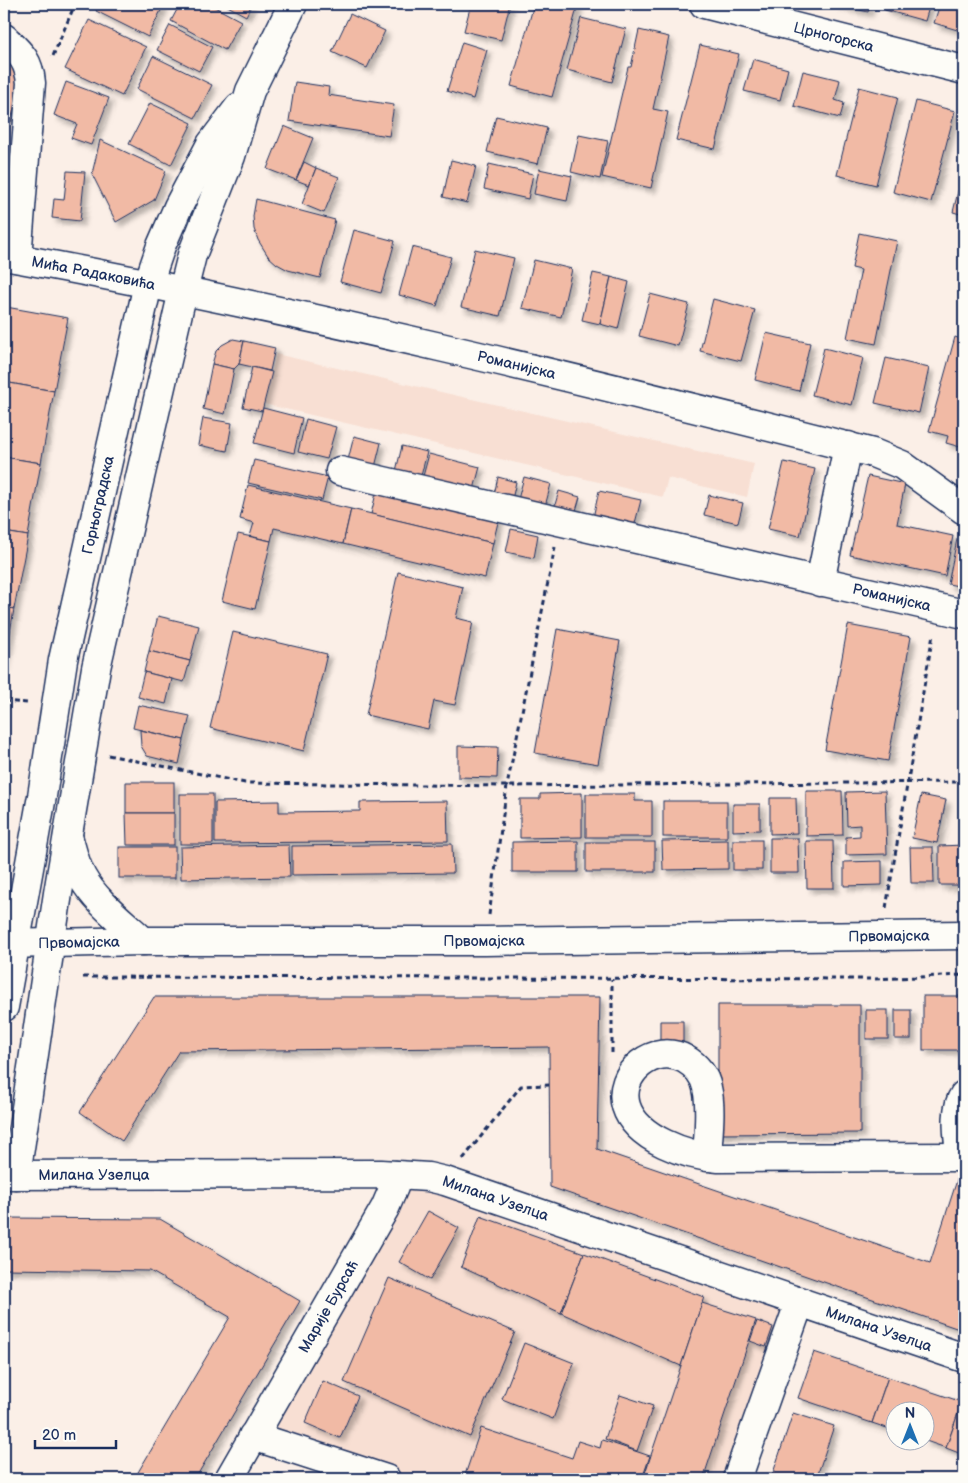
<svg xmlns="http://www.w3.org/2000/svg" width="968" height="1483" viewBox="0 0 968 1483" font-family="'Balsamiq Sans',sans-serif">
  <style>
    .built { fill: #f8dfd3 }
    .building { fill: #f1baa5; stroke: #1b2f5e; filter: url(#shadow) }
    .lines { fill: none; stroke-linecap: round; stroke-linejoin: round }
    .minor-casing { stroke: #1b2f5e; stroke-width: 31 }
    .major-casing { stroke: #1b2f5e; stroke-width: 31 }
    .path { stroke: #1b2f5e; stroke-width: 3; stroke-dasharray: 5 4; stroke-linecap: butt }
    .minor { stroke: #fdfcf7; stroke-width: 28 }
    .major { stroke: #fdfcf7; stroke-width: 28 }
    .labels { text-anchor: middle; stroke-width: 4; stroke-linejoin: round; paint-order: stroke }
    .street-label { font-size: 15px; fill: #1b2f5e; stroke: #fdfcf7 }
  </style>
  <defs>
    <filter id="shadow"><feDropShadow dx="4.5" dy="4.5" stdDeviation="2.5" flood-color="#0004"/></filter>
  </defs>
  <rect width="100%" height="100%" fill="#fbefe7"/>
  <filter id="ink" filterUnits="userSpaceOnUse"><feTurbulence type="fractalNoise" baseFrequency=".02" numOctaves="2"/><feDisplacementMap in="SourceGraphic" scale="10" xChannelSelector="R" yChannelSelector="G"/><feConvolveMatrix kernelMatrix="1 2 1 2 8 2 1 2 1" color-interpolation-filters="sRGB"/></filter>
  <g filter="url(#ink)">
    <!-- built -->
    <g class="built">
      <polygon points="276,354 754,464 747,497 668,478 663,497 264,404"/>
      <polygon points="396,1175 800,1301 737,1479 386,1479 253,1436"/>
    </g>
    <!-- building -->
    <g class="building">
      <polygon points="99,4 164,4 148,37 96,11"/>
      <polygon points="180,4 209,4 241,21 225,50 171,21"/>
      <polygon points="224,4 252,4 246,16"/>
      <polygon points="471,4 510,4 501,40 464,31"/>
      <polygon points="534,4 578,5 552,97 511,86"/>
      <polygon points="834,4 870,4 868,12"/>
      <polygon points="886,4 930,4 925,21 885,10"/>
      <polygon points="940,4 964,4 964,32 934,23"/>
      <polygon points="350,14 385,31 367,68 332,52"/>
      <polygon points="581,18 626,29 612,82 567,70"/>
      <polygon points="89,20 146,47 122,96 65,69"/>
      <polygon points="170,25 212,47 199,71 157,50"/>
      <polygon points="639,30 669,37 653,109 668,112 651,188 602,177 628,67 631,67"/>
      <polygon points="462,42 487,50 473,99 447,91"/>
      <polygon points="700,45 739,54 715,149 676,140"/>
      <polygon points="4,53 11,60 18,76 16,98 11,122 4,120"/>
      <polygon points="153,56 212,85 195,118 137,89"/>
      <polygon points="753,59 788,69 780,100 744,91"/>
      <polygon points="803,71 840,80 835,100 844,103 840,118 794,106"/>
      <polygon points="66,82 109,98 91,145 71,138 77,124 54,115"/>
      <polygon points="295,82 329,87 328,95 394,105 389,136 289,121"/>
      <polygon points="859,87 898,97 876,185 837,175"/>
      <polygon points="916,101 955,111 931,202 893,192"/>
      <polygon points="150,103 192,123 171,165 129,144"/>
      <polygon points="496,116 547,128 538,164 487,152"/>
      <polygon points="284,126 313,138 296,180 267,169"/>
      <polygon points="579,135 608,141 600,179 571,172"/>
      <polygon points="100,140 166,171 154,200 116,222 92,174"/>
      <polygon points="451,160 476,166 467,203 443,197"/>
      <polygon points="304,162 316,168 309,185 296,180"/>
      <polygon points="489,164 533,174 528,199 484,189"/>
      <polygon points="964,167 964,215 953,212"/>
      <polygon points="316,168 339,177 324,213 302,204"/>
      <polygon points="539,169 572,176 567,201 534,194"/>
      <polygon points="67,171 85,172 80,221 52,218 54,199 64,200"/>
      <polygon points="256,199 335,220 320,278 288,270 277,264 268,256 258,240 254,229 253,216"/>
      <polygon points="354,230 395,241 381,293 340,282"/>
      <polygon points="859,233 897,241 876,344 847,338 861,270 852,268"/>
      <polygon points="412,247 451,257 437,306 399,295"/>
      <polygon points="475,249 514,258 500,316 461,307"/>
      <polygon points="534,260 572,269 561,317 522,308"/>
      <polygon points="593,273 611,277 600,324 582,320"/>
      <polygon points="611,277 629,282 618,329 600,324"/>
      <polygon points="650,294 689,304 678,346 639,336"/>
      <polygon points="713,299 755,310 741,361 700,351"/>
      <polygon points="6,307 68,318 54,391 4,382 4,319"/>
      <polygon points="766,333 810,343 799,391 755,380"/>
      <polygon points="955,337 964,340 964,448 946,443 948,436 929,431"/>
      <polygon points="233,339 244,341 239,364 234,369 212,364 216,351 222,345"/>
      <polygon points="244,341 275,348 270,371 239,364"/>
      <polygon points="824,348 863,358 852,405 812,395"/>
      <polygon points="886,358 929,368 919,413 875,403"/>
      <polygon points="212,364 234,369 225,414 203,409"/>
      <polygon points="252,367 272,372 262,411 243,407"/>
      <polygon points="4,382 54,391 41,463 4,457"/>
      <polygon points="263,408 302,418 294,453 254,443"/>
      <polygon points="203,418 232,423 227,451 198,445"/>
      <polygon points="306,419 336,427 327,459 298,452"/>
      <polygon points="354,436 381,443 375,467 348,460"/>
      <polygon points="402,446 427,452 420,480 395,475"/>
      <polygon points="429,454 480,467 473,493 422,480"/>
      <polygon points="4,457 41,463 28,536 4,532"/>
      <polygon points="254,460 328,477 322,500 248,483"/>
      <polygon points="784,462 815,469 800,536 768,529"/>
      <polygon points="868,476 905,484 897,524 953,536 945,576 850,555"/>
      <polygon points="498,477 516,482 511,504 493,499"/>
      <polygon points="524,477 551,484 544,510 517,503"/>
      <polygon points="248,485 351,509 343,544 274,528 271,541 250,536 254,523 240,519"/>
      <polygon points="378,485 500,514 493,543 371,514"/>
      <polygon points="559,491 580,497 575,514 554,508"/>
      <polygon points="599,491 641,500 633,531 592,522"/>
      <polygon points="709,495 743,503 738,523 704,515"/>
      <polygon points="351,509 493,543 485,578 343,544"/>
      <polygon points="511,529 538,535 534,558 506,552"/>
      <polygon points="4,532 28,536 14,609 4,607"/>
      <polygon points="238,534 271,541 255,609 222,601"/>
      <polygon points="957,539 964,543 964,587 948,584"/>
      <polygon points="398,572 463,587 456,618 473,622 455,705 434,701 428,729 366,715"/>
      <polygon points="4,607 14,609 4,668"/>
      <polygon points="158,616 199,626 190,661 149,651"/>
      <polygon points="848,625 911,637 888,761 825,750"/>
      <polygon points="557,629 620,641 598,764 535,753"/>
      <polygon points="233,632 327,654 304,751 210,728"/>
      <polygon points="149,651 190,661 184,682 144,672"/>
      <polygon points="144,672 172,679 166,704 138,697"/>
      <polygon points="138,705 190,716 184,740 133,728"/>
      <polygon points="140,730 184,740 179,764 147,756 141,746"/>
      <polygon points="458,746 498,747 497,778 458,777"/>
      <rect x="126" y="782" width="48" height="31"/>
      <polygon points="806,791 842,791 843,835 806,836"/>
      <polygon points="885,791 887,854 846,855 846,837 860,836 860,825 847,826 846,792"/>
      <polygon points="582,793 582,837 520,838 520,799 540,799 540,794"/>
      <rect x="180" y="794" width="33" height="50"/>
      <polygon points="586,794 635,794 635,801 652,801 652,837 586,837"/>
      <polygon points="921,795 946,800 937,843 912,838"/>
      <polygon points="770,798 796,798 797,833 770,834"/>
      <polygon points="279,801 279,812 360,811 360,802 447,801 448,841 215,843 215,802"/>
      <rect x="663" y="801" width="64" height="36"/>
      <polygon points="733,804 760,804 760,830 733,831"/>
      <polygon points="126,813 174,813 174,845 127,845"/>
      <polygon points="770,838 798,838 799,873 770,873"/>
      <polygon points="728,840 728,869 663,870 662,841"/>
      <rect x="733" y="840" width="29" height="30"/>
      <polygon points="578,841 578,872 512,872 512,842"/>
      <polygon points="806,841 833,841 834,888 807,888"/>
      <rect x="586" y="842" width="69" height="30"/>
      <polygon points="452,844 453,873 292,875 292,846"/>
      <polygon points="289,845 290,877 181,879 180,847"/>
      <polygon points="964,845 964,885 939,885 939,846"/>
      <rect x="119" y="847" width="56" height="31"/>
      <polygon points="910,847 933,847 934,883 911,883"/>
      <polygon points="882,861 882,885 844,886 844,862"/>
      <rect x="923" y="996" width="41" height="54"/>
      <polygon points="154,997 600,997 597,1149 930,1263 958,1177 964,1179 964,1315 959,1329 550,1187 549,1047 179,1051 122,1141 80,1112"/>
      <polygon points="718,1005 860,1005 860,1133 718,1134"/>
      <rect x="866" y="1010" width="22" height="29"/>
      <rect x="895" y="1010" width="16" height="29"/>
      <polygon points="660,1021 683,1021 683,1042 660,1043"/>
      <polygon points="428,1211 459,1228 430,1280 399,1262"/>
      <polygon points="480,1216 584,1253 561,1313 461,1267"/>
      <polygon points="4,1218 160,1219 300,1301 195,1479 134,1479 230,1317 150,1271 4,1269"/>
      <polygon points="584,1253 704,1297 681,1366 561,1313"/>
      <polygon points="389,1278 515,1332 470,1437 344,1382"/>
      <polygon points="702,1303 756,1320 703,1479 643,1479"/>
      <polygon points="757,1321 773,1327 766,1347 750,1341"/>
      <polygon points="524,1343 574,1363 553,1419 502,1399"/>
      <polygon points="814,1352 888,1377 872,1423 798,1398"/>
      <polygon points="888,1377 962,1402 946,1448 923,1440 926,1440 926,1410 896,1410 896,1431 872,1423"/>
      <polygon points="323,1381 358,1396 340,1438 305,1423"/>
      <polygon points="620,1395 653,1406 637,1451 605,1439"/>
      <polygon points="962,1402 964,1403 964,1455 946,1448"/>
      <polygon points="793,1413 834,1426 816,1479 771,1479"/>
      <polygon points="481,1428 572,1458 578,1441 600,1448 602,1440 650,1456 642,1479 468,1479 464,1478"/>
      <polygon points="278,1473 300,1479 274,1479"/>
    </g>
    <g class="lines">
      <!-- minor casing -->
      <g class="minor-casing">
        <g id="minor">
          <path id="s1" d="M 704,4 L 964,70"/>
          <path d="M 4,38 C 20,53 29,60 31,83 L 17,258"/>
          <path id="s2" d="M 4,256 C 296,309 585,380 873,453 L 902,465 L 964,510"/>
          <path id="s3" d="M 340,471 L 964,614"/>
          <polyline points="820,582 848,446"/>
          <path id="s4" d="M 4,1007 L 42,796 L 63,660 L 148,284 L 161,246 L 178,207 L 211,144 L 239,107"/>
          <path d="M 960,1156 C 959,1138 953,1111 964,1095"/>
          <path d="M 707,1157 C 708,1136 712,1108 707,1088 C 705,1076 696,1065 685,1059 C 655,1042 616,1073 626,1106 C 636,1139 688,1156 718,1158 L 964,1157"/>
          <path id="s5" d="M 4,1175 L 381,1174 L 428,1177 L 445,1181 L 964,1358"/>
          <polyline points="16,1175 58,893 96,668 183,291 192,255 231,156 250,91 293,4"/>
          <polyline points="253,1436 386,1479"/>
          <path id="s6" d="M 229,1479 L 385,1208 L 394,1187 L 396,1175"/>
          <polyline points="737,1479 800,1301"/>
        </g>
      </g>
      <!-- major casing -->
      <g class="major-casing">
        <g id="major">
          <path d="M 68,836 C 72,850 75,864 82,877 C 96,902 122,921 143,941"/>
          <path id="s7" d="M 4,944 L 143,941 L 485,941 L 964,935"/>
        </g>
      </g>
      <!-- path -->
      <g class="path">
        <polyline points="53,56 75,4"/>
        <polyline points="4,701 28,703"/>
        <polyline points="108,755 245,783 507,786 964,782"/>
        <polyline points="886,908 933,634"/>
        <polyline points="489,915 507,786 555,547"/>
        <polyline points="83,977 874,979 964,975"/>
        <polyline points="612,1053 612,979"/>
        <polyline points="463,1159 521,1086 549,1085"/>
      </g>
      <!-- minor -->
      <use href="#minor" class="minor"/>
      <!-- major -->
      <use href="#major" class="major"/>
    </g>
  </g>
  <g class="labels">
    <!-- street labels -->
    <g class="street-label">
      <text dy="5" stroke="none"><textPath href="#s1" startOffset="134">Црногорска</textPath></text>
      <text dy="5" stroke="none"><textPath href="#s2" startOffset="91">Мића Радаковића</textPath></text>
      <text dy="5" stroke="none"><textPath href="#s2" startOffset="524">Романијска</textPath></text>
      <text dy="5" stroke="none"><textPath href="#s4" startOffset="511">Горњоградска</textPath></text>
      <text dy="5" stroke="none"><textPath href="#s3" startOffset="566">Романијска</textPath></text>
      <text dy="5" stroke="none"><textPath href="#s7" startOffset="885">Првомајска</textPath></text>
      <text dy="5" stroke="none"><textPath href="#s7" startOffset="480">Првомајска</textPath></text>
      <text dy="5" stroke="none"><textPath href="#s7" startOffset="75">Првомајска</textPath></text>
      <text dy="5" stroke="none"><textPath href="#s5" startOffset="90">Милана Узелца</textPath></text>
      <text dy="5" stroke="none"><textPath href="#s5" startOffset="495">Милана Узелца</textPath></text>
      <text dy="5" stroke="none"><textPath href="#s6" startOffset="199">Марије Бурсаћ</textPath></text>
      <text dy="5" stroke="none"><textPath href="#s5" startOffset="900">Милана Узелца</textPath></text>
    </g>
  </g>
  <!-- margin -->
  <rect width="968" height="1483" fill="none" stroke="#fdfcf7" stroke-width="20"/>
  <rect x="10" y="10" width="948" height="1463" fill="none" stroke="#1b2f5e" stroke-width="2" filter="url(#ink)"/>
  <!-- north arrow -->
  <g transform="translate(910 1426)"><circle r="24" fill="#fdfcf7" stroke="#a3aaba"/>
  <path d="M0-4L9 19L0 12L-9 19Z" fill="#1f6fb2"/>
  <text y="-8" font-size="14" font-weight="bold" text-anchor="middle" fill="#1b2f5e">N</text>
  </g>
  <!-- scale -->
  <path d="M35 1440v8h81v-8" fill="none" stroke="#1b2f5e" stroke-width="2.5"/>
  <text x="42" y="1440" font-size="15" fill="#1b2f5e" stroke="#fdfcf7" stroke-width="4" paint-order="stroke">20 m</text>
</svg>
